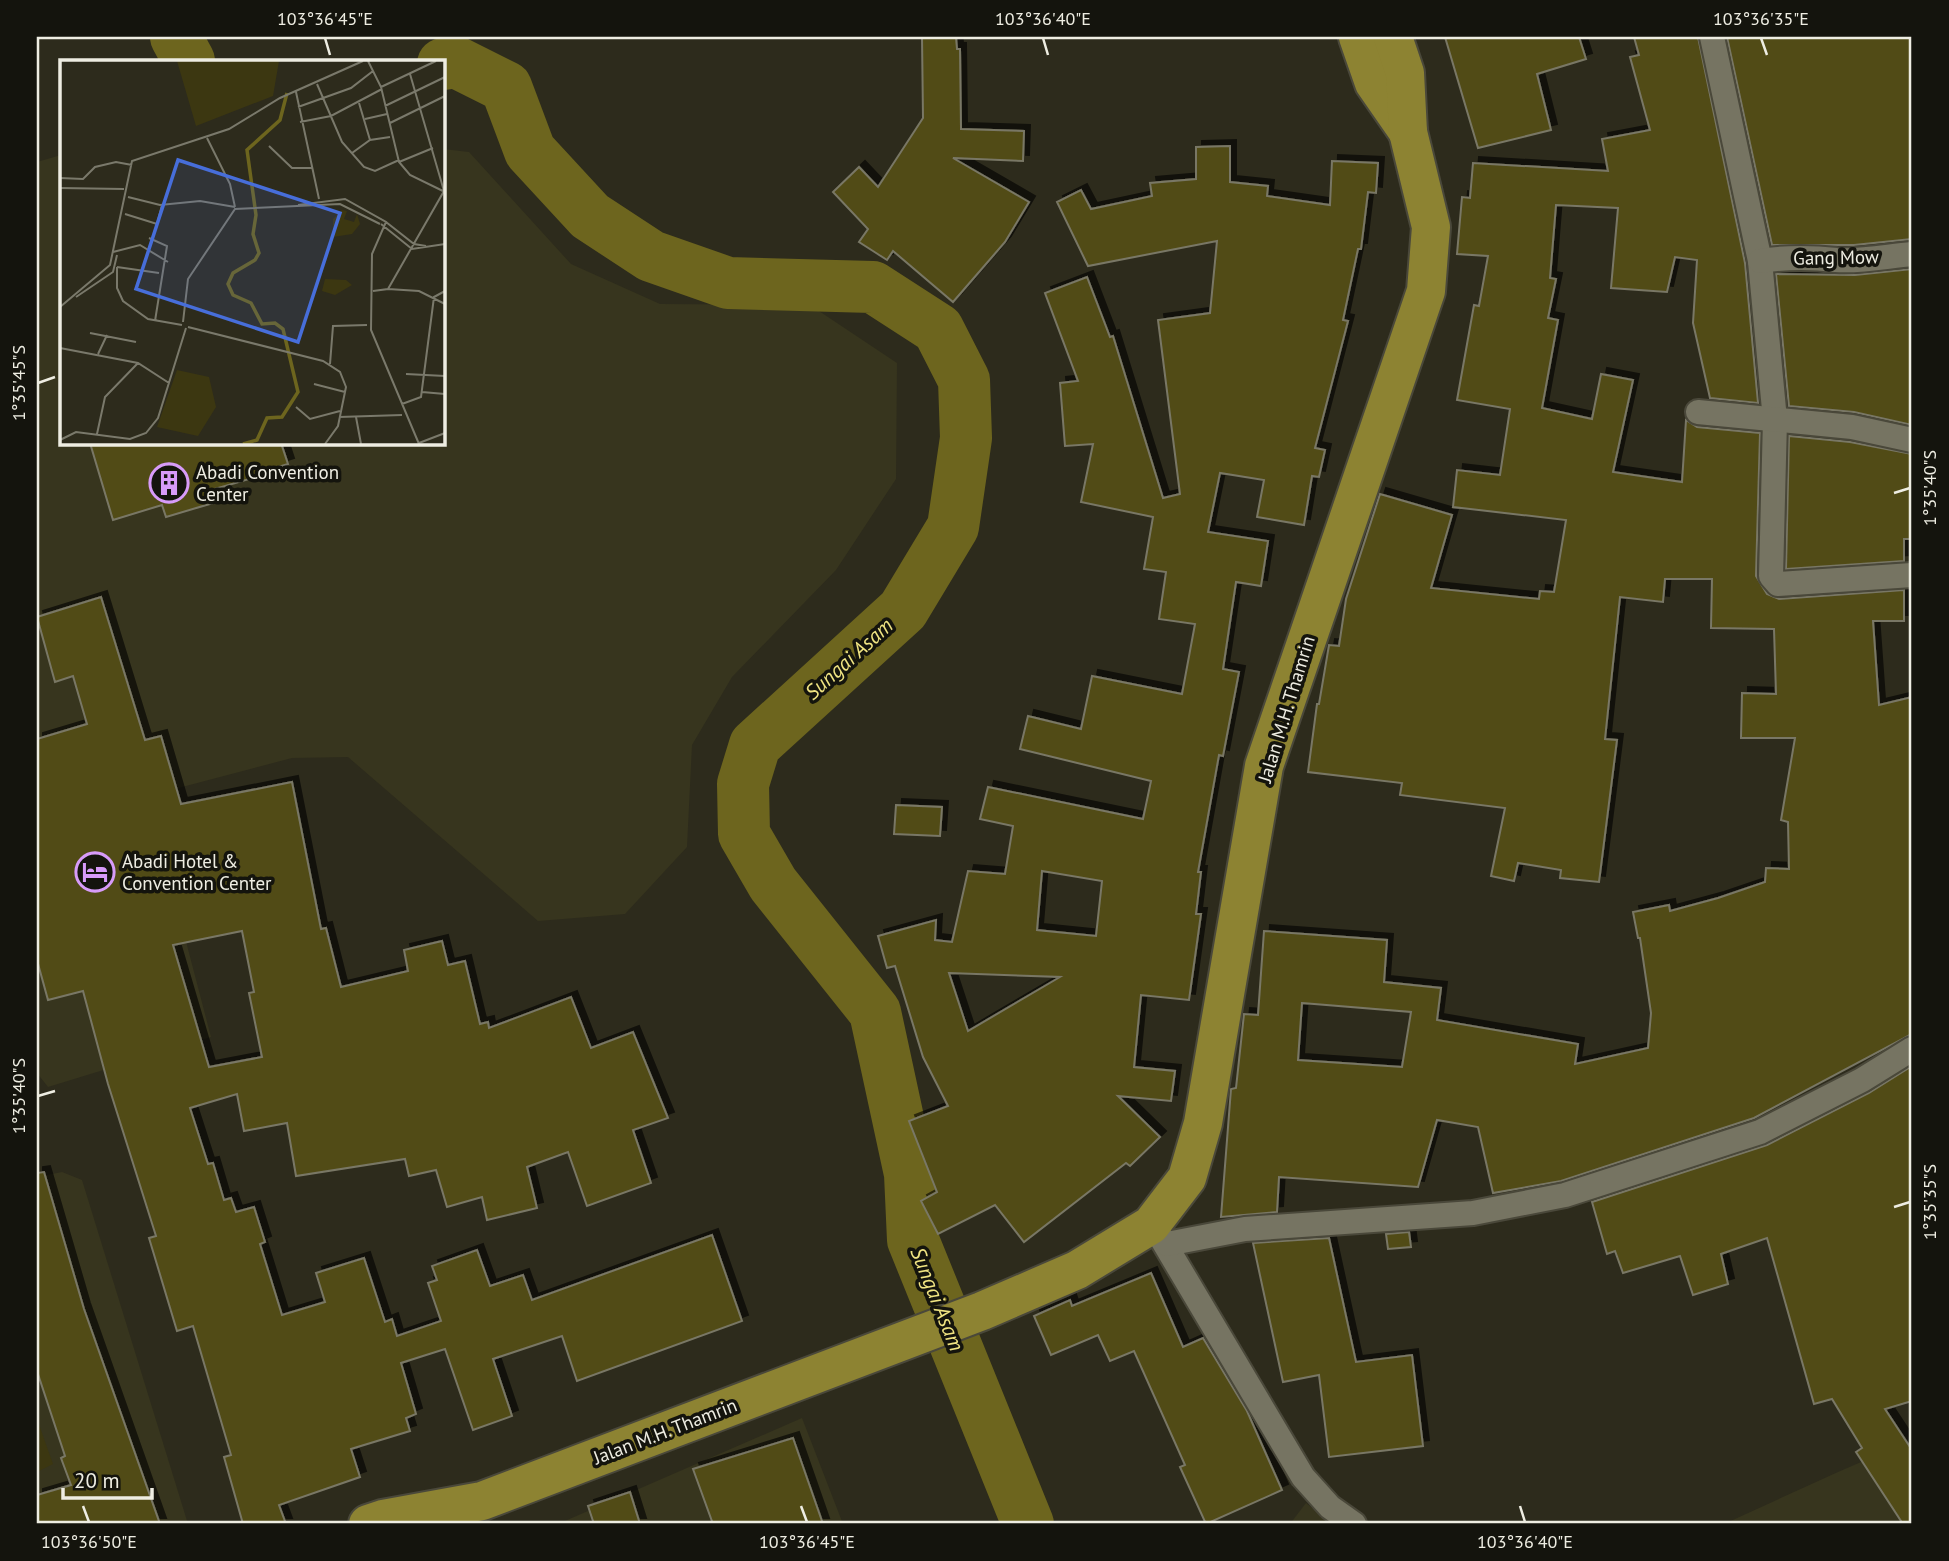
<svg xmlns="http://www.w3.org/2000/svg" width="1949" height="1561" viewBox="0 0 1949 1561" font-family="'PT Sans',sans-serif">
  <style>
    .built { fill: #37351e }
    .green { fill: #3c3711 }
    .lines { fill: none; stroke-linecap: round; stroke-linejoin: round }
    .river { stroke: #6d651e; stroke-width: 52 }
    .building { fill: #514b16; stroke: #797765; stroke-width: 2; fill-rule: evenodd; filter: url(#shadow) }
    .street-casing { stroke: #4a483a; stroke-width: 28 }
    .highway-casing { stroke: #4a483a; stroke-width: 42 }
    .street { stroke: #767462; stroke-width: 24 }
    .highway { stroke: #8d8332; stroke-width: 38 }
    .ticks { fill: none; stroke: #eeede2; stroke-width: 2.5 }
    .labels { text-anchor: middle; stroke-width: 7; stroke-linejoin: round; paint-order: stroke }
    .street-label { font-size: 19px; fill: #eeede2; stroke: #14140d }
    .poi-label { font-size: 19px; fill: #eeede2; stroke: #14140d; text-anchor: start }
    .water-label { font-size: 21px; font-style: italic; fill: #f0e482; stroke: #14140d }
    .inset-river { fill: none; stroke: #6d651e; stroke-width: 3.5 }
    .inset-road { fill: none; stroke: #7a796b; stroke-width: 2 }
    .view { fill: #476eda; fill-opacity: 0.15; stroke: #476eda; stroke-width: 3.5 }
    .inset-edge { fill: none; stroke: #eeede2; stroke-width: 3.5 }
    .neatline { fill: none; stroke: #eeede2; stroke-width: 2.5 }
    .ticks-label { font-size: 18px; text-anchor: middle; fill: #eeede2 }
  </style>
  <defs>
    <filter id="shadow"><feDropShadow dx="6" dy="-6" stdDeviation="0" flood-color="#0009"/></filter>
  </defs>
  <rect width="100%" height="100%" fill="#2d2b1c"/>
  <!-- built -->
  <g class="built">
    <polygon points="443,149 469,152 571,264 660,304 810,305 897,363 896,479 836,570 732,677 692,745 687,847 625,914 538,921 348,757 292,758 148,796 211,1037 48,1087 37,1073 37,162 61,155 61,443 443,443"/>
    <polygon points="62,1172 82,1180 188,1524 37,1524 37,1177"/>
    <polygon points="802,1418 843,1524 558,1524"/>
    <polygon points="1912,1440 1912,1524 1724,1524 1838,1472"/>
    <polygon points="1306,1503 1332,1524 1290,1524"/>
  </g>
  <!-- green -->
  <polygon class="green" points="37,1419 53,1464 37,1472"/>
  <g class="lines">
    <!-- river -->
    <g class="river">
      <polyline points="176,37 189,61"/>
      <polyline points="443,64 456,62 506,87 530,151 590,216 651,256 728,283 873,287 938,329 964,380 966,438 953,527 903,610 755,745 743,784 744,834 773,884 875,1012 910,1174 913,1240 1028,1524"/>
    </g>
  </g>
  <!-- building -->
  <g class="building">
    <polygon points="922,37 956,37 957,49 960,49 961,129 1024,131 1023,161 953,158 1029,202 1005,242 953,302 893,251 887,260 859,242 868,229 833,192 859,167 878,187 923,118"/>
    <polygon points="1445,37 1579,37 1586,59 1537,74 1551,130 1478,148"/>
    <path d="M 1634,37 L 1698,37 L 1745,263 L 1758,403 L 1710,398 L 1693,323 L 1697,260 L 1675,257 L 1667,292 L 1611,288 L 1618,208 L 1556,205 L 1550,278 L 1556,279 L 1548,318 L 1558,320 L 1542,408 L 1592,419 L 1601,374 L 1633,380 L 1613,472 L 1682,482 L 1686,420 L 1697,427 L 1760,433 L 1756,576 L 1767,594 L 1779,599 L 1904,590 L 1904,621 L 1873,621 L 1879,705 L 1912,697 L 1912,1034 L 1754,1118 L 1561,1181 L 1493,1193 L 1478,1127 L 1437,1120 L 1418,1187 L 1279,1177 L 1277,1212 L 1221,1217 L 1231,1089 L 1236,1088 L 1244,1014 L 1258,1015 L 1264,931 L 1387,940 L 1384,982 L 1441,988 L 1437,1020 L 1578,1044 L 1575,1064 L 1648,1048 L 1651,1013 L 1640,938 L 1638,938 L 1633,912 L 1669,905 L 1670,911 L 1718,898 L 1765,882 L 1766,868 L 1789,869 L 1788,822 L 1781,820 L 1795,738 L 1741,738 L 1742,693 L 1776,694 L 1774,629 L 1711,628 L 1712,579 L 1665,579 L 1663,602 L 1620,597 L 1605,739 L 1617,740 L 1599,882 L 1560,878 L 1561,870 L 1518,863 L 1514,881 L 1491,876 L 1505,808 L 1400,795 L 1402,783 L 1308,772 L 1317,704 L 1319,704 L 1329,645 L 1339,646 L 1346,599 L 1380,494 L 1452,515 L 1431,588 L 1539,599 L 1540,591 L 1554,592 L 1566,520 L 1453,507 L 1457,470 L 1500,475 L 1510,409 L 1457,400 L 1474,305 L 1479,306 L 1488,256 L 1457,254 L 1462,197 L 1470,198 L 1473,163 L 1608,171 L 1602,139 L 1650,130 L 1630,57 L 1639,55 ZM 1302,1003 L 1411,1012 L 1402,1067 L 1298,1060 Z"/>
    <polygon points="1727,37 1912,37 1912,239 1854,245 1772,245"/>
    <path d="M 1230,146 L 1230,182 L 1268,186 L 1267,196 L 1330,205 L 1332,161 L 1378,163 L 1376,193 L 1368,192 L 1361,249 L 1358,249 L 1343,320 L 1348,321 L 1315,448 L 1325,450 L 1319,477 L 1312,476 L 1304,525 L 1257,517 L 1264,480 L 1220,473 L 1208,532 L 1268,541 L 1261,586 L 1236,582 L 1223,669 L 1239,672 L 1223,756 L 1219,755 L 1198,872 L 1201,872 L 1196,914 L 1201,914 L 1189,1000 L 1141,995 L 1134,1067 L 1175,1071 L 1171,1101 L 1118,1096 L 1160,1137 L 1130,1166 L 1126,1163 L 1024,1242 L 995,1205 L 938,1234 L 921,1201 L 937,1192 L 909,1121 L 948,1106 L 923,1057 L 895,966 L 887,968 L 878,936 L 936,920 L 935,940 L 952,942 L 968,871 L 1005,874 L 1013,826 L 980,819 L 988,787 L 1143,819 L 1151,781 L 1020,749 L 1028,716 L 1081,729 L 1092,676 L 1182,694 L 1195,624 L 1159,619 L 1166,572 L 1144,569 L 1153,517 L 1081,502 L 1093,444 L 1065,446 L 1060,383 L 1078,381 L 1045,293 L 1087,277 L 1110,337 L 1113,336 L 1163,498 L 1180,494 L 1158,320 L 1210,313 L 1217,241 L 1088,266 L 1057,202 L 1081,190 L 1091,209 L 1152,196 L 1150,183 L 1196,179 L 1196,147 ZM 1042,871 L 1102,881 L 1096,936 L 1037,930 ZM 949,973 L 1060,977 L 968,1031 Z"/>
    <polygon points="1912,269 1912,425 1854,412 1789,406 1776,274 1855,275"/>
    <polygon points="1789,436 1850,442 1912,454 1912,539 1904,539 1904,561 1786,569"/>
    <polygon points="90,443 281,443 288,464 262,472 263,475 208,491 213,503 166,517 162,505 113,520"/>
    <path d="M 101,597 L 145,740 L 161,736 L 181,804 L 292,782 L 321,929 L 326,928 L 341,987 L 408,971 L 404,950 L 442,941 L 448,965 L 465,961 L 480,1024 L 488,1022 L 489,1028 L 571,997 L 591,1048 L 633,1032 L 668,1118 L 633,1130 L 651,1183 L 587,1206 L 568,1152 L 527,1167 L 537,1208 L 487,1220 L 482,1197 L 447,1207 L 436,1170 L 409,1176 L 405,1159 L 296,1176 L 287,1123 L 244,1131 L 237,1094 L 190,1108 L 208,1164 L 213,1163 L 224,1200 L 231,1198 L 236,1212 L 254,1207 L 265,1242 L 260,1244 L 282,1315 L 325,1302 L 316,1273 L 364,1258 L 385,1322 L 392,1319 L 397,1336 L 441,1321 L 428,1283 L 437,1280 L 432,1266 L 477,1250 L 490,1286 L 523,1275 L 532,1300 L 712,1235 L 742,1321 L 577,1381 L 562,1336 L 493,1359 L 512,1416 L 473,1430 L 445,1349 L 401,1363 L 416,1414 L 406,1418 L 410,1431 L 351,1449 L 360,1477 L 279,1505 L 286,1524 L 243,1524 L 224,1457 L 231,1455 L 193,1326 L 177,1331 L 149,1238 L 156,1236 L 108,1084 L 83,991 L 48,1000 L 37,960 L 37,739 L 87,724 L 73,676 L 55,682 L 37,617 ZM 242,931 L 254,992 L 249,993 L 262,1057 L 209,1067 L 173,945 Z"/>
    <polygon points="896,805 942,807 940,836 894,834"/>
    <polygon points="1912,1066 1912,1401 1885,1409 1912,1450 1912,1524 1903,1524 1856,1452 1862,1448 1832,1399 1814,1404 1767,1238 1721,1254 1728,1284 1693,1295 1680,1256 1623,1273 1615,1251 1607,1254 1592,1202 1767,1145 1869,1093"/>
    <polygon points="44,1172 84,1309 160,1524 37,1524 37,1495 71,1485 61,1458 65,1456 37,1371 37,1173"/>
    <polygon points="1409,1232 1411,1247 1388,1249 1386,1234"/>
    <polygon points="1329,1238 1356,1362 1412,1355 1423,1446 1329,1457 1319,1375 1283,1382 1253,1243"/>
    <polygon points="1151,1273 1183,1347 1203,1338 1247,1411 1282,1490 1206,1524 1180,1467 1185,1465 1134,1351 1110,1361 1098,1335 1051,1355 1034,1316 1070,1300 1072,1306"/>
    <polygon points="793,1438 823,1524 713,1524 693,1469"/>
    <polygon points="630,1492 640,1524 594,1524 588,1506"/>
  </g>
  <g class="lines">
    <!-- street casing -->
    <g class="street-casing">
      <g id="street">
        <polyline points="1712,37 1760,261 1775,420 1771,576 1778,584 1912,575"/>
        <path d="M 1760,261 C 1786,257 1810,257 1836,260 C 1861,262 1888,256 1912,254"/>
        <polyline points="1698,412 1852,427 1912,440"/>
        <polyline points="1157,1231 1303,1477 1330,1507 1354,1524"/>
        <polyline points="1167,1244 1245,1229 1473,1213 1565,1195 1760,1132 1862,1080 1912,1049"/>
      </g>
    </g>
    <!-- highway casing -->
    <g class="highway-casing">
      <g id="highway">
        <polyline points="1358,37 1374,83 1408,132"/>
        <polyline points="368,1524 383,1519 482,1501 982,1311 1077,1270 1151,1225 1187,1178 1203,1123 1264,766 1426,291 1431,227 1408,132 1405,73 1393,37"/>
      </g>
    </g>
    <!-- street -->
    <use href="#street" class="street"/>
    <!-- highway -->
    <use href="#highway" class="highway"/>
  </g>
  <!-- ticks -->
  <path class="ticks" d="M 325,38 L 330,55M 1043,38 L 1048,55M 1761,38 L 1767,55M 38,383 L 55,377M 1894,493 L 1910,488M 38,1096 L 55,1091M 1894,1207 L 1910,1202M 83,1506 L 89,1522M 801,1506 L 807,1522M 1520,1506 L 1525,1522"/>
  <!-- icons -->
  <defs>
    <g id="building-ring" transform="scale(2.0125)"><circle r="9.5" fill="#14140d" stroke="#d79bf9" stroke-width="1.5"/><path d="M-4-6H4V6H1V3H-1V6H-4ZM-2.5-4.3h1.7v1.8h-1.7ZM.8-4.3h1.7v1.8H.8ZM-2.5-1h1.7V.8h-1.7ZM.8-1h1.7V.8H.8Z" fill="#d79bf9"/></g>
    <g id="hotel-ring" transform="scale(2.0125)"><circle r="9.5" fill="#14140d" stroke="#d79bf9" stroke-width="1.5"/><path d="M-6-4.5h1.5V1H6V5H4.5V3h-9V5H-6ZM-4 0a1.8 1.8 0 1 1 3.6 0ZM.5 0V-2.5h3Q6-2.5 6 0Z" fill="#d79bf9"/></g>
  </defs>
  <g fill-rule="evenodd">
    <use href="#building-ring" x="169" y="483"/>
    <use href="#hotel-ring" x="95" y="872"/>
  </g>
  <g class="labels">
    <!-- street labels -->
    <g class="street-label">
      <text transform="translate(1836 257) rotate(-1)" y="7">Gang Mow</text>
      <text transform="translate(1286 709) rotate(-73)" y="7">Jalan M.H. Thamrin</text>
      <text transform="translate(665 1431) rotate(-21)" y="7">Jalan M.H. Thamrin</text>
    </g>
    <!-- poi labels -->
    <g class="poi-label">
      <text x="196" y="479">Abadi Convention<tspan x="196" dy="22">Center</tspan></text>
      <text x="122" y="868">Abadi Hotel &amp;<tspan x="122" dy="22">Convention Center</tspan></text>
    </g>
    <!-- water labels -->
    <g class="water-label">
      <text transform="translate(849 659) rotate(-42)" y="7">Sungai Asam</text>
      <text transform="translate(937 1299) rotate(68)" y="7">Sungai Asam</text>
    </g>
  </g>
  <!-- overview -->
  <g transform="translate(60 60)">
    <rect width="385" height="385" fill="#2d2b1c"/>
    <path d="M 117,1 L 219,1 L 213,36 L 136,66 ZM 282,150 L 287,151 L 284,159 L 294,162 L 297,154 L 300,164 L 292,174 L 273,177 L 273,159 ZM 265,219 L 286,220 L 292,225 L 275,235 L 262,231 ZM 117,310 L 149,317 L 156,347 L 138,376 L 97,367 Z" fill="#3c3711"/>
    <path class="inset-river" d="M 183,384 L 197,380 L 207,358 L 222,357 L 238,332 L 223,269 L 215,263 L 202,264 L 191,243 L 173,235 L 168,224 L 173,213 L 195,200 L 199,193 L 193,174 L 196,155 L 187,90 L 220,60 L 227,33"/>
    <path class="inset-road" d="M 308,1 L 321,27 L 339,102 L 350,115 L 385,132M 257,24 L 282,82 L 304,107 L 315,111 L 339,100M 321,27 L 376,1M 236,32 L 259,139M 299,43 L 310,80M 325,46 L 385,17M 238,47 L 291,28 L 313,11M 305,59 L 327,54M 240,62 L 271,56 L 322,29M 330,63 L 385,36M 147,78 L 170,124 L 175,147M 209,86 L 232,108 L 253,108M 292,93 L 310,80 L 330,77M 339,102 L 373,88M 0,118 L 23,119 L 35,107 L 56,102 L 72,105M 0,128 L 64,129M 68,137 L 100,145 L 140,141 L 175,147M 238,145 L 285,139 L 326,162 L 312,194 L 311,270 L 359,384M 65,154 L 97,164 L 102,145M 326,162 L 354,184 L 366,186M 321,164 L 352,189 L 385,184M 89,178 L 107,186 L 95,261M 53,192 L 80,185 L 108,202M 57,207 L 99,213M 57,207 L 57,228 L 63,241 L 88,259 L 122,265M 328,229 L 359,231 L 385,244M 313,231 L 328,229 L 384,131 L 350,14M 16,237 L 53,212 L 57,195M 0,247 L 50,205 L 72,101 L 169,69 L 220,38 L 303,1M 123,262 L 128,219 L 175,149 L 280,144 L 320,164M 128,267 L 263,301 L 280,312 L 286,327 L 278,366 L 265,384M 30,273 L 76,282M 0,288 L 78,303 L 109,323M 38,294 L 47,275M 270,304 L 273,266 L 307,265M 346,314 L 385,316M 254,324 L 285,332M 362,332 L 385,334M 342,344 L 361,337 L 374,237 L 385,231M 236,347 L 250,359 L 280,351M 279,357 L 342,355M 296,357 L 301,384M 37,374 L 45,337 L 78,303M 0,380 L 16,372 L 70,379 L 86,373 L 98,358 L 126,268M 359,383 L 385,373"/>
    <path class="view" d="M 118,100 L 280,153 L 238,282 L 76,229 Z"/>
    <rect width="385" height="385" class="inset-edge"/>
  </g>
  <!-- border -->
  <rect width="1949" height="1561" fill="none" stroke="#14140d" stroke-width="77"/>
  <!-- scale -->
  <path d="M63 1488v10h89v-10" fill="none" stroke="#eeede2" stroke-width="3.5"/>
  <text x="74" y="1488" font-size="21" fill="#eeede2" stroke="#14140d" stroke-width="5" paint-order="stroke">20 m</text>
  <rect x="38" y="38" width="1872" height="1484" class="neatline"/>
  <g class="ticks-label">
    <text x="325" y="25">103°36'45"E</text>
    <text x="1043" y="25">103°36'40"E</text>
    <text x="1761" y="25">103°36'35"E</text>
    <text transform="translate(19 383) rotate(-90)" y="6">1°35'45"S</text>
    <text transform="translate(1930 488) rotate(-90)" y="6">1°35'40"S</text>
    <text transform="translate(19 1096) rotate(-90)" y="6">1°35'40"S</text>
    <text transform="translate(1930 1202) rotate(-90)" y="6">1°35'35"S</text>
    <text x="89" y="1548">103°36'50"E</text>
    <text x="807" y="1548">103°36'45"E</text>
    <text x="1525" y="1548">103°36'40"E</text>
  </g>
</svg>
